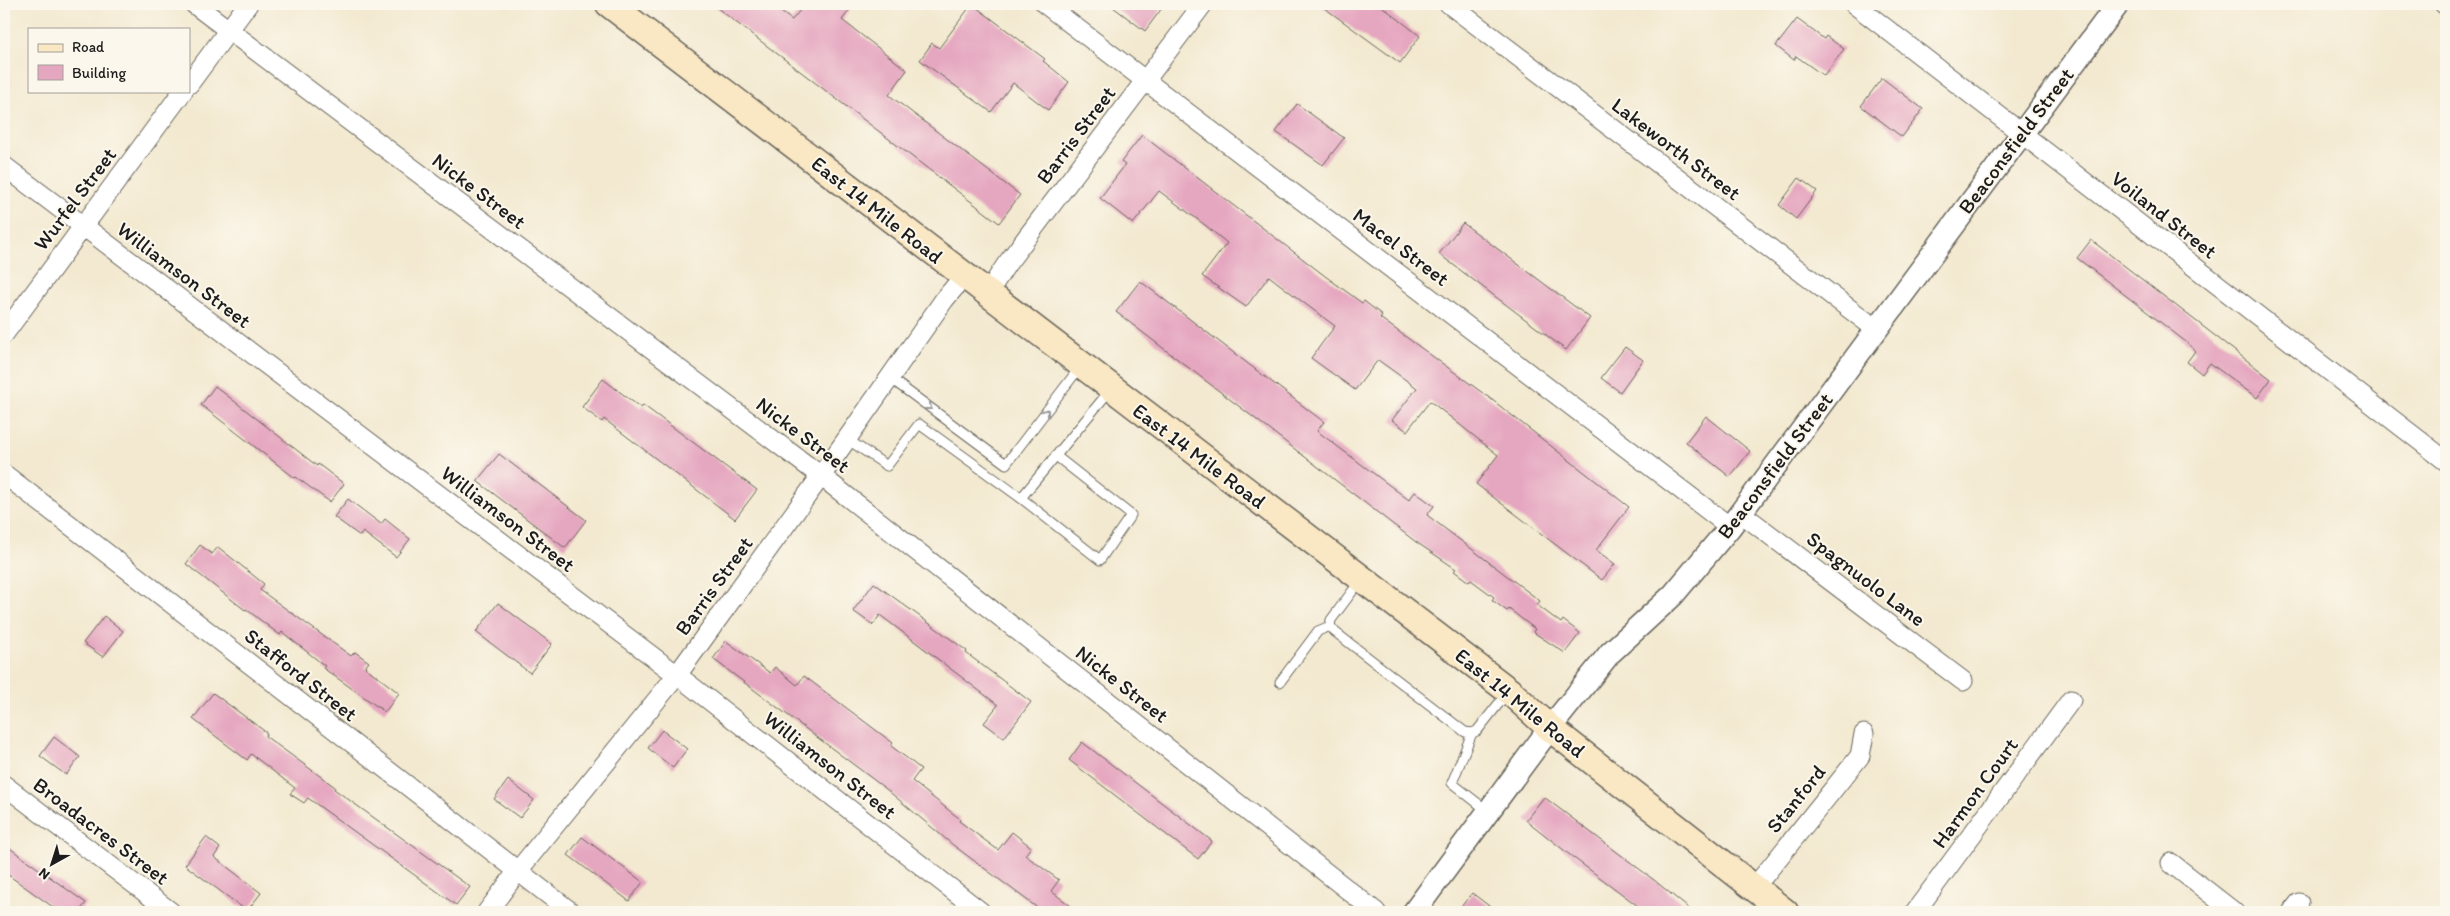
<svg xmlns="http://www.w3.org/2000/svg" width="2450" height="916" viewBox="0 0 2450 916" font-family="Itim,sans-serif">
  <style>
    .building { fill: #e5a6bf }
    .lines { fill: none; stroke-linecap: round; stroke-linejoin: round }
    .service-casing { stroke: #67645b; stroke-width: 11 }
    .minor-casing { stroke: #67645b; stroke-width: 21 }
    .tertiary-casing { stroke: #67645b; stroke-width: 25 }
    .secondary-casing { stroke: #67645b; stroke-width: 29 }
    .service { stroke: #fff; stroke-width: 9 }
    .minor { stroke: #fff; stroke-width: 19 }
    .tertiary { stroke: #fff; stroke-width: 22 }
    .secondary { stroke: #fae7c3; stroke-width: 26 }
    .oneway { stroke: #999 }
    .labels { text-anchor: middle; stroke-width: 4; stroke-linejoin: round; paint-order: stroke }
    .street-label { font-size: 21px; fill: #1c1c1c; stroke: #fbf7ec }
  </style>
  <rect width="100%" height="100%" fill="#fbf7ec"/>
  <filter id="ink" filterUnits="userSpaceOnUse"><feTurbulence type="fractalNoise" baseFrequency=".02" numOctaves="2"/><feDisplacementMap in="SourceGraphic" scale="10" xChannelSelector="R" yChannelSelector="G"/><feConvolveMatrix kernelMatrix="1 2 1 2 8 2 1 2 1" color-interpolation-filters="sRGB"/></filter>
  <filter id="wash" filterUnits="userSpaceOnUse"><feTurbulence type="fractalNoise" baseFrequency=".0096" numOctaves="4" result="noise"/><feDisplacementMap in="SourceGraphic" scale="20" xChannelSelector="R" yChannelSelector="G"/><feGaussianBlur stdDeviation="1.12" result="paint"/><feColorMatrix in="noise" values="0 0 0 0 0 0 0 0 0 0 0 0 0 0 0 0 0 1.4 0 .05"/><feComposite in="paint" operator="in"/></filter>
  <g filter="url(#wash)">
    <rect width="100%" height="100%" fill="#f3e9d0"/>
    <g id="blocks">
      <!-- building -->
      <g class="building">
        <polygon points="712,4 770,4 792,20 805,4 854,4 842,20 907,70 889,95 1020,195 999,223"/>
        <polygon points="972,4 1045,59 1043,61 1069,82 1048,110 1013,83 991,112 920,60 932,43 939,48"/>
        <polygon points="1109,4 1165,4 1145,31"/>
        <polygon points="1319,4 1379,4 1420,36 1400,63"/>
        <polygon points="1797,19 1824,39 1826,36 1844,49 1824,76 1796,56 1794,60 1776,46"/>
        <polygon points="1882,78 1923,109 1902,137 1861,106"/>
        <polygon points="1297,104 1344,138 1323,165 1276,132"/>
        <polygon points="1142,135 1325,276 1362,303 1364,301 1382,315 1380,318 1491,399 1629,507 1596,550 1615,564 1602,580 1476,484 1498,455 1430,401 1407,431 1392,420 1417,388 1378,360 1355,390 1311,358 1335,326 1304,303 1269,276 1246,307 1202,276 1227,243 1205,225 1159,191 1133,224 1100,198 1125,165 1121,162"/>
        <polygon points="1799,178 1817,191 1796,219 1779,205"/>
        <polygon points="1463,223 1590,318 1566,350 1439,254"/>
        <polygon points="2091,240 2271,379 2257,398 2210,363 2202,374 2187,362 2195,351 2190,345 2077,258"/>
        <polygon points="1140,281 1324,422 1317,431 1409,500 1415,492 1434,506 1427,515 1540,601 1537,605 1561,623 1563,620 1580,633 1565,653 1533,632 1535,629 1509,609 1507,611 1492,600 1494,597 1471,580 1469,582 1454,571 1456,569 1416,542 1116,312"/>
        <polygon points="1625,347 1643,360 1620,392 1601,378"/>
        <polygon points="603,379 641,408 643,405 757,490 735,519 604,419 602,422 582,407"/>
        <polygon points="215,386 317,466 318,464 344,484 330,502 296,477 295,478 201,405"/>
        <polygon points="1706,416 1750,451 1730,477 1686,442"/>
        <polygon points="499,454 586,520 565,548 477,481"/>
        <polygon points="348,499 381,524 385,519 410,539 396,557 363,532 360,536 334,517"/>
        <polygon points="200,545 212,554 218,547 264,584 260,590 351,656 355,652 369,662 365,667 399,693 385,712 323,668 325,666 282,632 280,635 246,609 245,610 186,564"/>
        <polygon points="874,583 967,651 966,653 1031,702 1004,738 984,723 998,705 880,615 873,625 853,611"/>
        <polygon points="498,603 552,644 530,673 476,632"/>
        <polygon points="104,616 123,631 103,657 83,643"/>
        <polygon points="726,641 770,673 775,667 797,685 804,676 893,743 891,746 921,769 912,781 960,819 959,821 998,850 1012,832 1031,847 1025,855 1059,880 1051,891 1079,912 1043,912 953,845 886,789 713,659"/>
        <polygon points="213,693 267,733 265,736 335,787 334,789 470,887 456,905 308,798 304,803 290,794 295,788 251,754 247,760 193,719"/>
        <polygon points="662,730 687,749 673,768 648,748"/>
        <polygon points="54,737 80,757 66,775 40,756"/>
        <polygon points="1082,742 1212,841 1198,859 1069,760"/>
        <polygon points="508,780 534,800 520,818 494,799"/>
        <polygon points="1544,797 1654,880 1693,912 1646,912 1570,855 1526,820"/>
        <polygon points="206,837 220,848 214,857 261,893 247,911 185,865"/>
        <polygon points="582,837 643,882 629,901 568,855"/>
        <polygon points="4,844 86,903 79,912 60,912 4,872"/>
        <polygon points="1472,893 1497,912 1457,912"/>
      </g>
    </g>
  </g>
  <g filter="url(#ink)">
    <use href="#blocks" fill-opacity="0" stroke="#67645b" stroke-width="1"/>
    <g class="lines">
      <!-- service casing -->
      <g class="service-casing">
        <g id="service">
          <polyline points="890,378 1006,464 1080,367"/>
          <polyline points="847,439 887,466 919,424 1021,498 1111,389"/>
          <polyline points="1021,498 1100,560 1131,515 1056,456"/>
          <polyline points="1360,581 1331,620 1330,626 1335,632 1465,732 1472,733 1477,731 1507,693"/>
          <polyline points="1280,682 1318,631 1330,626"/>
          <polyline points="1472,733 1452,783 1489,812"/>
        </g>
      </g>
      <!-- minor casing -->
      <g class="minor-casing">
        <g id="minor">
          <polyline points="194,4 821,476 1376,912"/>
          <polyline points="1045,4 1730,527"/>
          <polyline points="1449,4 1876,329"/>
          <polyline points="1854,4 2446,461"/>
          <polyline points="2444,4 2446,5"/>
          <polyline points="189,84 248,4"/>
          <polyline points="4,166 677,675 981,912"/>
          <polyline points="987,294 1006,265 1203,4"/>
          <polyline points="4,334 183,91"/>
          <polyline points="4,474 571,912"/>
          <polyline points="1741,513 1963,681"/>
          <polyline points="4,785 171,912"/>
          <polyline points="2171,863 2234,912"/>
          <polyline points="1754,888 1860,756 1864,734"/>
          <polyline points="487,912 517,872 677,675 821,476 944,300 964,276"/>
          <polyline points="1915,912 2071,700"/>
          <polyline points="2292,912 2299,903"/>
        </g>
      </g>
      <!-- tertiary casing -->
      <g class="tertiary-casing">
        <polyline id="tertiary" points="1414,912 1550,728 1610,653 1673,595 1730,527 2118,4"/>
      </g>
      <!-- secondary casing -->
      <g class="secondary-casing">
        <polyline id="secondary" points="609,4 1509,691 1550,728 1785,912"/>
      </g>
      <!-- service -->
      <use href="#service" class="service"/>
      <!-- minor -->
      <use href="#minor" class="minor"/>
      <!-- tertiary -->
      <use href="#tertiary" class="tertiary"/>
      <!-- secondary -->
      <use href="#secondary" class="secondary"/>
    </g>
    <!-- one-way arrows -->
    <defs><path id="oneway-chevron" d="M-2-3.5L2.5 0L-2 3.5" fill="none" stroke-width="1.6" stroke-linecap="round" stroke-linejoin="round" transform="scale(1.25)"/></defs>
    <g class="oneway">
      <use href="#oneway-chevron" transform="translate(929 407) rotate(37)"/>
      <use href="#oneway-chevron" transform="translate(1046 412) rotate(-53)"/>
    </g>
  </g>
  <g class="labels">
    <!-- street labels -->
    <g class="street-label">
      <text transform="translate(1076 135) rotate(-53)" y="7">Barris Street</text>
      <text transform="translate(2016 141) rotate(-53)" y="7">Beaconsfield Street</text>
      <text transform="translate(1676 149) rotate(37)" y="7">Lakeworth Street</text>
      <text transform="translate(479 191) rotate(37)" y="7">Nicke Street</text>
      <text transform="translate(75 199) rotate(-53)" y="7">Wurfel Street</text>
      <text transform="translate(877 210) rotate(38)" y="7">East 14 Mile Road</text>
      <text transform="translate(2164 215) rotate(38)" y="7">Voiland Street</text>
      <text transform="translate(1401 247) rotate(37)" y="7">Macel Street</text>
      <text transform="translate(184 275) rotate(37)" y="7">Williamson Street</text>
      <text transform="translate(803 435) rotate(37)" y="7">Nicke Street</text>
      <text transform="translate(1199 456) rotate(37)" y="7">East 14 Mile Road</text>
      <text transform="translate(1775 466) rotate(-53)" y="7">Beaconsfield Street</text>
      <text transform="translate(508 519) rotate(37)" y="7">Williamson Street</text>
      <text transform="translate(1866 579) rotate(37)" y="7">Spagnuolo Lane</text>
      <text transform="translate(714 586) rotate(-54)" y="7">Barris Street</text>
      <text transform="translate(301 675) rotate(38)" y="7">Stafford Street</text>
      <text transform="translate(1122 684) rotate(38)" y="7">Nicke Street</text>
      <text transform="translate(1520 703) rotate(39)" y="7">East 14 Mile Road</text>
      <text transform="translate(830 765) rotate(38)" y="7">Williamson Street</text>
      <text transform="translate(1975 793) rotate(-54)" y="7">Harmon Court</text>
      <text transform="translate(1796 799) rotate(-51)" y="7">Stanford</text>
      <text transform="translate(101 831) rotate(37)" y="7">Broadacres Street</text>
    </g>
  </g>
  <!-- margin -->
  <rect width="2450" height="916" fill="none" stroke="#fbf7ec" stroke-width="20"/>
  <!-- legend -->
  <rect x="28" y="28" width="162" height="65" fill="#fbf7ec" stroke="#a29f99"/>
  <rect x="38" y="44" width="25" height="8" fill="#fae7c3" stroke="#a29f99"/>
  <text x="72" y="52" font-size="15" fill="#1c1c1c">Road</text>
  <rect x="38" y="65" width="25" height="15" fill="#e5a6bf" stroke="#a29f99"/>
  <text x="72" y="78" font-size="15" fill="#1c1c1c">Building</text>
  <!-- north arrow -->
  <g transform="translate(52 864) rotate(219)" stroke="#fbf7ec" stroke-width="4" paint-order="stroke">
  <path d="M0-4L9 19L0 12L-9 19Z" fill="#1c1c1c"/>
  <text y="-8" font-size="14" font-weight="bold" text-anchor="middle" fill="#1c1c1c">N</text>
  </g>
</svg>
